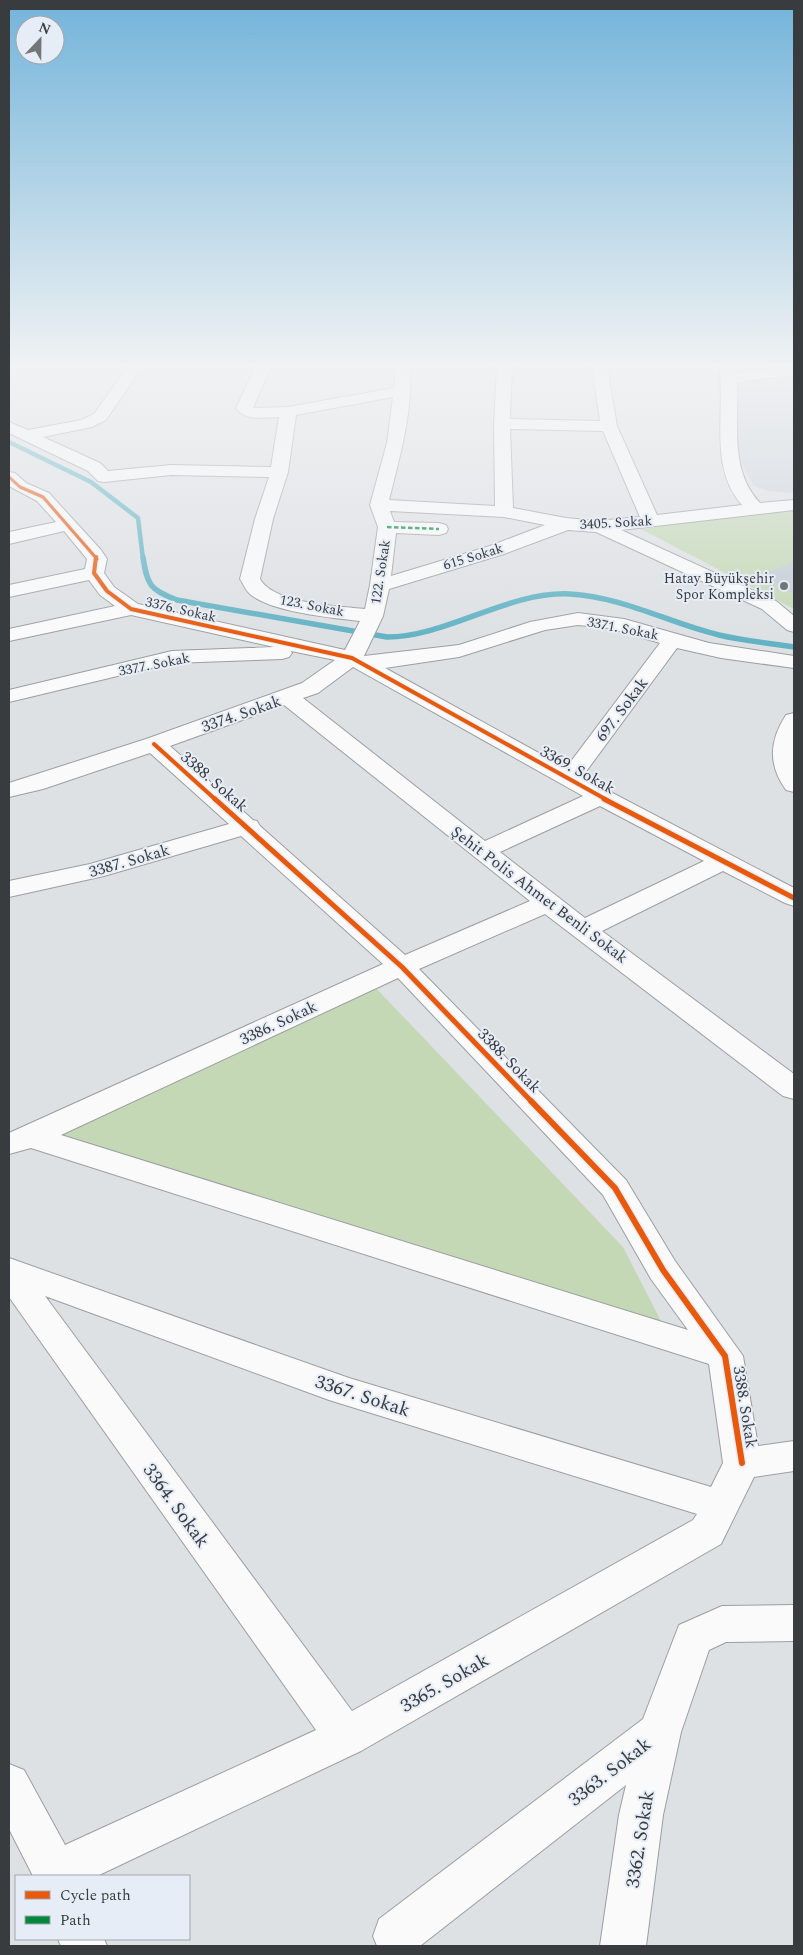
<svg xmlns="http://www.w3.org/2000/svg" width="803" height="1955" viewBox="0 0 803 1955" font-family="Spectral,serif">
  <style>
    .built { fill: #cdd3dc }
    .green { fill: #c4d8b6 }
    .lines { fill: none; stroke-linecap: round; stroke-linejoin: round }
    .stream-far1 { stroke: #63b3c4; stroke-width: 4.5 }
    .stream { stroke: #63b3c4; stroke-width: 5.5 }
    .building { fill: #c4ccd6 }
    .minor-casing { stroke: #9c9ea1; stroke-width: 2 }
    .minor { fill: #fafafb; fill-rule: evenodd }
    .quiet { stroke: #00873e; stroke-width: 2.5; stroke-dasharray: 4.5 2.5; stroke-linecap: butt }
    .cycleway-far3-casing { stroke: #e7edf6; stroke-width: 5 }
    .cycleway-far2-casing { stroke: #e7edf6; stroke-width: 6 }
    .cycleway-far1-casing { stroke: #e7edf6; stroke-width: 8 }
    .cycleway-casing { stroke: #e7edf6; stroke-width: 9 }
    .cycleway-far3 { stroke: #e8590c; stroke-width: 3 }
    .cycleway-far2 { stroke: #e8590c; stroke-width: 4 }
    .cycleway-far1 { stroke: #e8590c; stroke-width: 5 }
    .cycleway { stroke: #e8590c; stroke-width: 6 }
    .poi-dot { fill: #737679; stroke: #e7edf6; stroke-width: 2 }
    .labels { text-anchor: middle; stroke-width: 4; stroke-linejoin: round; paint-order: stroke }
    .far-street-label { font-size: 14px; fill: #393c3f; stroke: #e7edf6 }
    .far-poi-label { font-size: 14px; fill: #393c3f; stroke: #e7edf6; text-anchor: end }
    .street-label { font-size: 16px; fill: #393c3f; stroke: #e7edf6 }
    .near-street-label { font-size: 19px; fill: #393c3f; stroke: #e7edf6 }
  </style>
  <rect width="100%" height="100%" fill="#dee1e4"/>
  <!-- built -->
  <polygon class="built" points="794,377 794,493 767,491 753,485 726,432 732,384"/>
  <!-- green -->
  <g class="green">
    <polygon points="794,509 794,609 641,529"/>
    <polygon points="372,984 623,1247 662,1323 55,1136"/>
  </g>
  <g class="lines">
    <!-- stream-far1 -->
    <polyline class="stream-far1" points="9,442 91,482 138,518 143,559"/>
    <!-- stream -->
    <path class="stream" d="M 143,557 C 147,585 150,590 177,600 L 387,637 C 447,637 508,591 570,594 C 623,597 669,623 719,635 C 744,641 769,643 794,647"/>
  </g>
  <!-- building -->
  <polygon class="building" points="794,562 794,594 755,577"/>
  <g class="lines">
    <!-- minor casing -->
    <g class="minor-casing">
      <g id="minor">
        <path d="M 128,366 L 143,366 L 106,420 L 92,427 L 43,437 L 100,463 L 108,471 L 171,465 L 271,467 L 279,417 C 263,417 246,422 236,408 L 256,366 L 271,366 L 253,408 L 288,407 L 394,388 L 396,366 L 410,366 C 413,411 400,456 389,500 L 495,506 L 494,424 L 497,366 L 512,366 L 510,419 L 600,421 L 592,366 L 607,366 L 617,426 L 657,515 L 742,505 C 708,467 726,412 719,366 L 734,366 L 736,373 L 794,366 L 794,375 L 737,382 C 739,424 729,470 760,503 L 794,500 L 794,510 L 621,530 L 776,601 L 794,616 L 794,632 L 787,630 L 762,609 L 596,532 L 568,530 L 504,554 L 389,589 L 383,616 L 364,656 L 459,645 L 530,622 L 578,613 L 624,619 L 709,643 L 794,656 L 794,668 L 721,658 L 677,648 L 582,777 L 794,888 L 794,906 L 785,903 L 723,871 L 602,931 L 794,1074 L 794,1099 L 783,1096 L 545,914 L 419,969 L 626,1180 L 675,1261 L 743,1356 L 758,1446 L 794,1441 L 794,1471 L 754,1477 L 721,1544 L 361,1751 L 97,1876 L 33,1876 L 9,1829 L 9,1764 L 24,1770 L 65,1845 L 316,1730 L 9,1297 L 9,1258 L 349,1378 L 711,1487 L 723,1463 L 709,1364 L 31,1148 L 9,1154 L 9,1133 L 383,964 L 241,836 L 104,876 L 9,897 L 9,881 L 90,864 L 229,824 L 150,753 L 43,789 L 9,797 L 9,783 L 146,739 L 302,683 L 335,660 L 291,651 L 292,653 L 289,657 L 282,659 L 172,663 L 9,702 L 9,690 L 172,651 L 274,647 L 131,615 L 9,641 L 9,629 L 115,606 L 100,595 L 89,580 L 9,597 L 9,585 L 85,569 L 87,559 L 64,531 L 9,544 L 9,532 L 56,522 L 37,501 L 9,486 L 9,472 L 15,473 L 26,483 L 49,493 L 101,550 L 107,559 L 104,573 L 114,587 L 138,604 L 345,650 L 360,621 C 334,618 266,612 248,592 C 245,589 243,583 240,579 L 255,519 L 269,477 L 171,475 L 104,482 L 98,481 L 88,471 L 9,433 L 9,422 L 28,430 L 81,420 L 94,414 ZM 393,397 L 387,443 L 370,505 L 378,527 L 370,585 L 365,609 C 338,606 274,604 260,579 L 273,519 L 288,472 L 296,415 ZM 510,429 L 603,431 L 640,517 L 597,521 L 566,518 L 513,508 ZM 390,511 L 504,517 L 545,525 L 490,546 L 391,576 L 396,533 L 439,535 L 446,533 L 448,529 L 446,525 L 439,523 L 394,522 ZM 578,625 L 609,628 L 660,643 L 566,768 L 385,668 L 459,657 L 545,630 ZM 353,667 L 583,796 L 485,841 L 303,698 L 318,693 ZM 284,705 L 530,901 L 405,955 L 260,826 L 257,821 L 253,820 L 170,746 ZM 600,806 L 704,861 L 585,918 L 500,852 ZM 398,978 L 603,1195 L 651,1279 L 688,1330 L 61,1135 ZM 45,1296 L 329,1400 L 697,1514 L 693,1520 L 352,1711 Z"/>
        <path d="M 794,713 L 794,792 L 786,790 C 768,765 769,741 786,715 Z"/>
        <polygon points="794,1605 794,1641 726,1642 709,1650 681,1732 663,1815 646,1946 600,1946 619,1815 626,1785 420,1946 377,1946 373,1936 379,1919 643,1719 679,1625 722,1606"/>
        <polygon points="58,1939 104,1939 107,1946 61,1946"/>
      </g>
    </g>
    <!-- minor -->
    <use href="#minor" class="minor"/>
    <!-- quiet -->
    <polyline class="quiet" points="387,527 439,529"/>
    <!-- cycleway-far3 casing -->
    <g class="cycleway-far3-casing">
      <polyline id="cycleway-far3" points="9,477 20,487 43,497 97,559"/>
    </g>
    <!-- cycleway-far2 casing -->
    <g class="cycleway-far2-casing">
      <g id="cycleway-far2">
        <polyline points="96,557 94,573 107,591 131,609 352,658 607,800"/>
        <polyline points="154,744 216,800"/>
      </g>
    </g>
    <!-- cycleway-far1 casing -->
    <g class="cycleway-far1-casing">
      <g id="cycleway-far1">
        <polyline points="215,799 402,967 532,1102"/>
        <polyline points="604,799 794,898"/>
      </g>
    </g>
    <!-- cycleway casing -->
    <g class="cycleway-casing">
      <polyline id="cycleway" points="531,1101 615,1188 663,1270 725,1356 742,1463"/>
    </g>
    <!-- cycleway-far3 -->
    <use href="#cycleway-far3" class="cycleway-far3"/>
    <!-- cycleway-far2 -->
    <use href="#cycleway-far2" class="cycleway-far2"/>
    <!-- cycleway-far1 -->
    <use href="#cycleway-far1" class="cycleway-far1"/>
    <!-- cycleway -->
    <use href="#cycleway" class="cycleway"/>
  </g>
  <!-- sky -->
  <linearGradient id="sky" x2="0" y2="1"><stop stop-color="#73b4da"/><stop offset="0.57" stop-color="#f0f2f3"/><stop offset="1" stop-color="#f0f2f3" stop-opacity="0"/></linearGradient>
  <rect width="803" height="639" fill="url(#sky)"/>
  <!-- markers -->
  <circle class="poi-dot" cx="784" cy="586" r="5"/>
  <g class="labels">
    <!-- far-street labels -->
    <g class="far-street-label">
      <text transform="translate(616 522) rotate(-3)" y="5">3405. Sokak</text>
      <text transform="translate(473 556) rotate(-17)" y="5">615 Sokak</text>
      <text transform="translate(380 572) rotate(-81)" y="5">122. Sokak</text>
      <text transform="translate(312 605) rotate(11)" y="5">123. Sokak</text>
      <text transform="translate(181 609) rotate(13)" y="5">3376. Sokak</text>
      <text transform="translate(623 628) rotate(11)" y="5">3371. Sokak</text>
      <text transform="translate(154 664) rotate(-11)" y="5">3377. Sokak</text>
    </g>
    <!-- far-poi labels -->
    <g class="far-poi-label">
      <text x="774" y="583">Hatay Büyükşehir<tspan x="774" dy="16">Spor Kompleksi</tspan></text>
    </g>
    <!-- street labels -->
    <g class="street-label">
      <text transform="translate(621 709) rotate(-53)" y="6">697. Sokak</text>
      <text transform="translate(241 713) rotate(-19)" y="6">3374. Sokak</text>
      <text transform="translate(578 769) rotate(29)" y="6">3369. Sokak</text>
      <text transform="translate(215 781) rotate(41)" y="6">3388. Sokak</text>
      <text transform="translate(129 860) rotate(-16)" y="6">3387. Sokak</text>
      <text transform="translate(540 894) rotate(37)" y="6">Şehit Polis Ahmet Benli Sokak</text>
      <text transform="translate(278 1022) rotate(-25)" y="6">3386. Sokak</text>
      <text transform="translate(510 1060) rotate(46)" y="6">3388. Sokak</text>
      <text transform="translate(746 1407) rotate(81)" y="6">3388. Sokak</text>
    </g>
    <!-- near-street labels -->
    <g class="near-street-label">
      <text transform="translate(363 1395) rotate(18)" y="7">3367. Sokak</text>
      <text transform="translate(177 1505) rotate(54)" y="7">3364. Sokak</text>
      <text transform="translate(444 1682) rotate(-30)" y="7">3365. Sokak</text>
      <text transform="translate(609 1771) rotate(-38)" y="7">3363. Sokak</text>
      <text transform="translate(639 1839) rotate(-81)" y="7">3362. Sokak</text>
    </g>
  </g>
  <!-- border -->
  <rect width="803" height="1955" fill="none" stroke="#393c3f" stroke-width="20"/>
  <!-- legend -->
  <rect x="15" y="1875" width="175" height="65" fill="#e7edf6" stroke="#a1a6ad"/>
  <rect x="25" y="1891" width="25" height="8" fill="#e8590c" stroke="#a1a6ad"/>
  <text x="60" y="1900" font-size="15" fill="#393c3f">Cycle path</text>
  <rect x="25" y="1916" width="25" height="8" fill="#00873e" stroke="#a1a6ad"/>
  <text x="60" y="1925" font-size="15" fill="#393c3f">Path</text>
  <!-- north arrow -->
  <g transform="translate(40 40) rotate(22)"><circle r="24" fill="#e7edf6" stroke="#a1a6ad"/>
  <path d="M0-4L9 19L0 12L-9 19Z" fill="#737679"/>
  <text y="-8" font-size="14" font-weight="bold" text-anchor="middle" fill="#393c3f">N</text>
  </g>
</svg>
